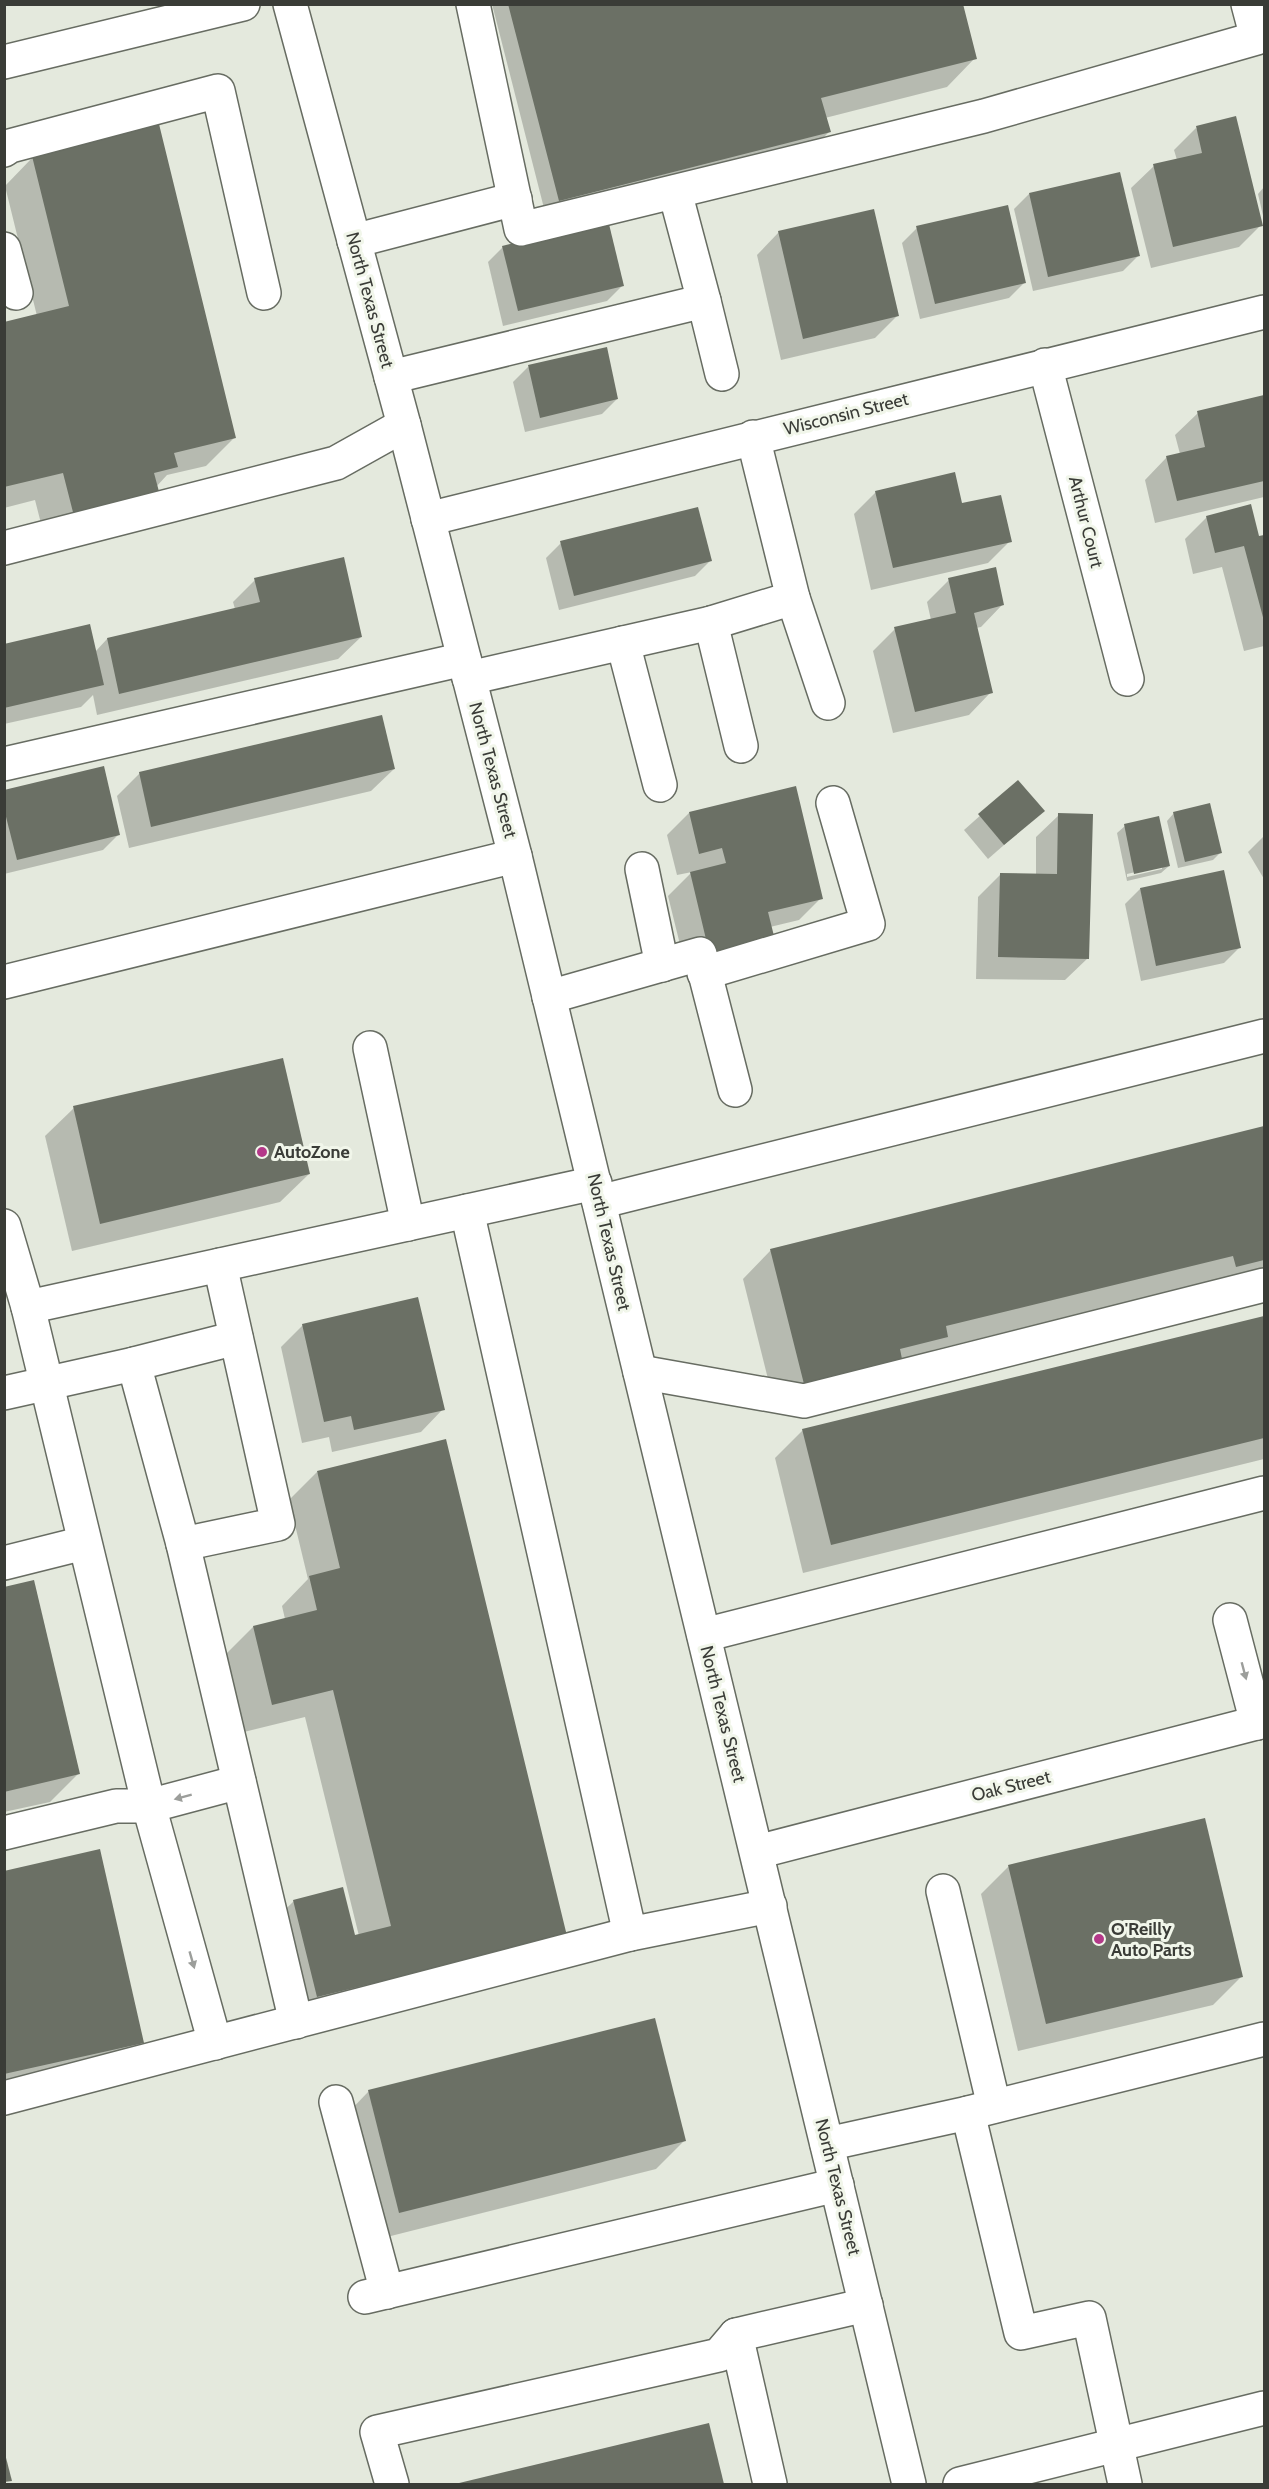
<svg xmlns="http://www.w3.org/2000/svg" width="1269" height="2489" viewBox="0 0 1269 2489" font-family="Cabin,sans-serif">
  <style>
    .shadow { fill: #0003; fill-rule: evenodd }
    .building { fill: #6b7065 }
    .lines { fill: none; stroke-linecap: round; stroke-linejoin: round }
    .minor-casing { stroke: #676c62; stroke-width: 36 }
    .major-casing { stroke: #676c62; stroke-width: 36 }
    .minor { stroke: #fff; stroke-width: 33 }
    .major { stroke: #fff; stroke-width: 33 }
    .oneway { fill: #9c9e9b }
    .poi-dot { fill: #b43889; stroke: #f1f6ea; stroke-width: 2 }
    .labels { text-anchor: middle; stroke-width: 6; stroke-linejoin: round; paint-order: stroke }
    .street-label { font-size: 18px; fill: #3a3c37; stroke: #f1f6ea }
    .poi-label { font-size: 18px; font-weight: bold; fill: #3a3c37; stroke: #f1f6ea; text-anchor: start }
  </style>
  <rect width="100%" height="100%" fill="#e4e9dd"/>
  <!-- shadow -->
  <g class="shadow">
    <polygon points="492,4 961,4 975,58 947,87 825,118 829,132 801,160 548,224"/>
    <polygon points="1196,128 1261,225 1239,247 1151,268 1131,188 1154,166 1177,160 1174,150"/>
    <polygon points="33,157 234,438 206,466 167,475 156,487 47,547 35,500 4,508 4,324 37,316 5,186"/>
    <polygon points="1264,187 1264,220 1258,194"/>
    <polygon points="1029,194 1138,256 1123,271 1033,291 1014,209"/>
    <polygon points="917,228 1024,283 1009,298 920,319 902,243"/>
    <polygon points="779,232 897,316 875,338 781,360 757,255"/>
    <polygon points="503,247 622,286 607,301 503,326 488,262"/>
    <polygon points="528,367 617,399 602,414 525,432 513,382"/>
    <polygon points="1264,397 1264,497 1155,523 1145,480 1167,457 1180,454 1175,435 1198,413"/>
    <polygon points="876,492 961,505 1010,541 988,563 871,590 854,514"/>
    <polygon points="1207,517 1258,538 1264,536 1264,646 1244,651 1222,567 1193,574 1185,539"/>
    <polygon points="561,543 710,561 695,576 559,610 546,558"/>
    <polygon points="255,580 361,637 338,659 97,715 93,695 81,707 4,724 4,646 95,652 107,639 235,609 233,602"/>
    <polygon points="949,580 1003,604 981,627 976,628 991,692 969,715 893,733 873,651 895,629 931,620 927,602"/>
    <polygon points="394,769 371,791 129,848 117,796 140,773"/>
    <polygon points="1018,782 1043,811 988,859 964,830"/>
    <polygon points="4,791 118,835 103,850 4,874"/>
    <polygon points="689,813 821,898 799,920 770,927 751,962 688,977 668,896 692,872 677,875 667,835"/>
    <polygon points="1174,813 1220,853 1213,860 1178,868 1167,821"/>
    <polygon points="1059,815 1088,958 1065,980 976,979 978,897 1000,875 1036,875 1036,837"/>
    <path d="M 1125,826 L 1169,866 L 1161,873 L 1127,881 L 1117,833 ZM 1162,866 L 1162,869 L 1127,877 L 1127,874 Z"/>
    <polygon points="1264,836 1264,879 1248,852"/>
    <polygon points="1140,889 1239,948 1224,963 1141,981 1125,904"/>
    <polygon points="74,1108 309,1174 280,1202 72,1251 45,1136"/>
    <polygon points="1264,1128 1264,1281 1205,1283 933,1350 918,1365 776,1411 743,1279 771,1250"/>
    <polygon points="1264,1317 1264,1459 803,1573 775,1458 803,1430"/>
    <polygon points="303,1325 443,1409 421,1432 332,1452 329,1437 302,1443 281,1347"/>
    <polygon points="317,1472 566,1936 289,2025 265,1929 294,1901 354,1937 359,1936 305,1717 244,1732 225,1655 253,1627 285,1619 282,1606 308,1579 289,1500"/>
    <polygon points="4,1589 79,1773 50,1802 4,1812"/>
    <polygon points="1009,1866 1241,1977 1213,2005 1018,2051 981,1894"/>
    <polygon points="4,1873 142,2042 114,2070 4,2095"/>
    <polygon points="369,2091 684,2141 656,2169 371,2241 341,2120"/>
    <polygon points="708,2425 722,2484 458,2484"/>
  </g>
  <!-- building -->
  <g class="building">
    <polygon points="508,4 963,4 977,59 821,98 831,132 559,201"/>
    <polygon points="1236,116 1263,226 1173,247 1153,164 1202,153 1196,126"/>
    <polygon points="159,124 236,438 174,453 178,467 154,473 161,499 75,520 63,473 4,487 4,322 69,306 32,156"/>
    <polygon points="1120,172 1140,256 1048,277 1029,193"/>
    <polygon points="1008,205 1026,283 935,304 916,226"/>
    <polygon points="874,209 899,316 803,339 778,231"/>
    <polygon points="608,220 624,286 518,311 502,246"/>
    <polygon points="607,347 618,399 540,418 528,365"/>
    <polygon points="1264,395 1264,481 1177,501 1166,456 1205,447 1197,411"/>
    <polygon points="955,472 962,503 1001,495 1012,542 893,568 875,491"/>
    <polygon points="1251,504 1259,536 1264,535 1264,621 1244,546 1215,553 1206,516"/>
    <polygon points="698,507 712,561 574,596 560,541"/>
    <polygon points="344,557 362,637 119,694 107,638 260,602 254,578"/>
    <polygon points="996,567 1004,605 974,613 993,693 915,712 894,627 956,613 948,578"/>
    <polygon points="90,624 104,685 4,708 4,644"/>
    <polygon points="382,715 395,769 151,827 139,772"/>
    <polygon points="104,766 120,835 17,860 4,809 4,790"/>
    <polygon points="1018,780 1045,811 1004,845 978,814"/>
    <polygon points="796,786 823,899 768,912 775,940 710,956 690,872 726,863 722,848 699,854 689,812"/>
    <polygon points="1210,803 1222,853 1185,862 1173,812"/>
    <polygon points="1058,813 1093,814 1089,959 998,957 1000,873 1057,874"/>
    <polygon points="1159,816 1170,866 1134,874 1124,824"/>
    <polygon points="1224,870 1241,948 1156,966 1140,888"/>
    <polygon points="283,1058 310,1174 100,1224 73,1106"/>
    <polygon points="1264,1126 1264,1260 1236,1267 1233,1256 946,1326 948,1337 900,1349 902,1359 804,1384 770,1249"/>
    <polygon points="418,1297 445,1410 354,1430 351,1416 324,1422 302,1324"/>
    <polygon points="1264,1316 1264,1438 831,1545 802,1429"/>
    <polygon points="446,1439 567,1936 317,1997 293,1900 343,1887 355,1935 391,1926 333,1690 272,1705 253,1626 317,1610 309,1576 340,1568 317,1471"/>
    <polygon points="34,1580 80,1774 4,1792 4,1587"/>
    <polygon points="1205,1818 1243,1977 1046,2024 1008,1865"/>
    <polygon points="100,1849 144,2043 4,2074 4,1871"/>
    <polygon points="655,2018 686,2141 399,2213 368,2090"/>
    <polygon points="709,2423 724,2484 455,2484"/>
    <polygon points="4,2450 12,2481 4,2482"/>
  </g>
  <g class="lines">
    <!-- minor casing -->
    <g class="minor-casing">
      <g id="minor">
        <polyline points="473,4 521,229 984,116 1257,38 1248,4"/>
        <polyline points="4,62 243,4"/>
        <polyline points="4,150 10,146 218,91 264,293"/>
        <polyline points="354,241 515,199"/>
        <polyline points="4,249 16,293"/>
        <polyline points="704,301 722,374"/>
        <polyline points="1045,365 1127,679"/>
        <polyline points="391,377 704,301 675,192"/>
        <polyline points="428,519 1264,312"/>
        <polyline points="4,548 336,463 404,425"/>
        <polyline points="793,598 828,703"/>
        <polyline points="711,623 741,746"/>
        <polyline points="623,643 660,785"/>
        <polyline points="469,678 711,623 793,598 753,437"/>
        <polyline points="4,764 464,659"/>
        <polyline points="642,869 662,965"/>
        <polyline points="704,973 868,924 833,803"/>
        <polyline points="4,982 515,856"/>
        <polyline points="549,997 700,954 735,1090"/>
        <polyline points="370,1048 408,1224"/>
        <polyline points="599,1202 1264,1036"/>
        <polyline points="467,1211 630,1934 770,1906"/>
        <polyline points="4,1226 28,1307 595,1183"/>
        <polyline points="220,1265 278,1524 183,1544 296,2022"/>
        <polyline points="640,1372 804,1401 1264,1285"/>
        <polyline points="4,1393 134,1364"/>
        <polyline points="183,1544 134,1364 236,1338"/>
        <polyline points="4,1563 84,1543"/>
        <polyline points="1230,1620 1257,1723"/>
        <polyline points="704,1635 1264,1493"/>
        <polyline points="4,1833 116,1806 149,1806 28,1307"/>
        <polyline points="757,1852 1264,1721"/>
        <polyline points="943,1891 994,2106"/>
        <polyline points="215,2043 149,1806 239,1782"/>
        <polyline points="4,2098 630,1934"/>
        <polyline points="336,2102 387,2292"/>
        <polyline points="968,2113 1264,2039"/>
        <polyline points="827,2144 968,2113 1021,2333 1089,2318 1125,2484"/>
        <polyline points="365,2297 837,2185"/>
        <polyline points="736,2335 770,2484"/>
        <polyline points="392,2484 377,2432 719,2355 736,2335 866,2305"/>
        <polyline points="960,2484 1264,2408"/>
      </g>
    </g>
    <!-- major casing -->
    <g class="major-casing">
      <polyline id="major" points="290,4 404,425 515,856 909,2484"/>
    </g>
    <!-- minor -->
    <use href="#minor" class="minor"/>
    <!-- major -->
    <use href="#major" class="major"/>
  </g>
  <!-- one-way arrows -->
  <defs><path id="oneway-solid" d="M-6-.8H1V-3.2L6.5 0L1 3.2V.8H-6Z" transform="scale(1.5)"/></defs>
  <g class="oneway">
    <use href="#oneway-solid" transform="translate(1244 1671) rotate(75)"/>
    <use href="#oneway-solid" transform="translate(183 1797) rotate(165)"/>
    <use href="#oneway-solid" transform="translate(192 1960) rotate(74)"/>
  </g>
  <!-- markers -->
  <g class="poi-dot">
    <circle cx="262" cy="1152" r="6"/>
    <circle cx="1099" cy="1939" r="6"/>
  </g>
  <g class="labels">
    <!-- street labels -->
    <g class="street-label">
      <text transform="translate(370 300) rotate(75)" y="6">North Texas Street</text>
      <text transform="translate(846 414) rotate(-14)" y="6">Wisconsin Street</text>
      <text transform="translate(1086 522) rotate(76)" y="6">Arthur Court</text>
      <text transform="translate(493 770) rotate(75)" y="6">North Texas Street</text>
      <text transform="translate(609 1242) rotate(77)" y="6">North Texas Street</text>
      <text transform="translate(723 1714) rotate(76)" y="6">North Texas Street</text>
      <text transform="translate(1011 1786) rotate(-14)" y="6">Oak Street</text>
      <text transform="translate(838 2187) rotate(76)" y="6">North Texas Street</text>
    </g>
    <!-- poi labels -->
    <g class="poi-label">
      <text x="274" y="1158">AutoZone</text>
      <text x="1111" y="1935">O'Reilly<tspan x="1111" dy="21">Auto Parts</tspan></text>
    </g>
  </g>
  <!-- border -->
  <rect width="1269" height="2489" fill="none" stroke="#3a3c37" stroke-width="12"/>
</svg>
